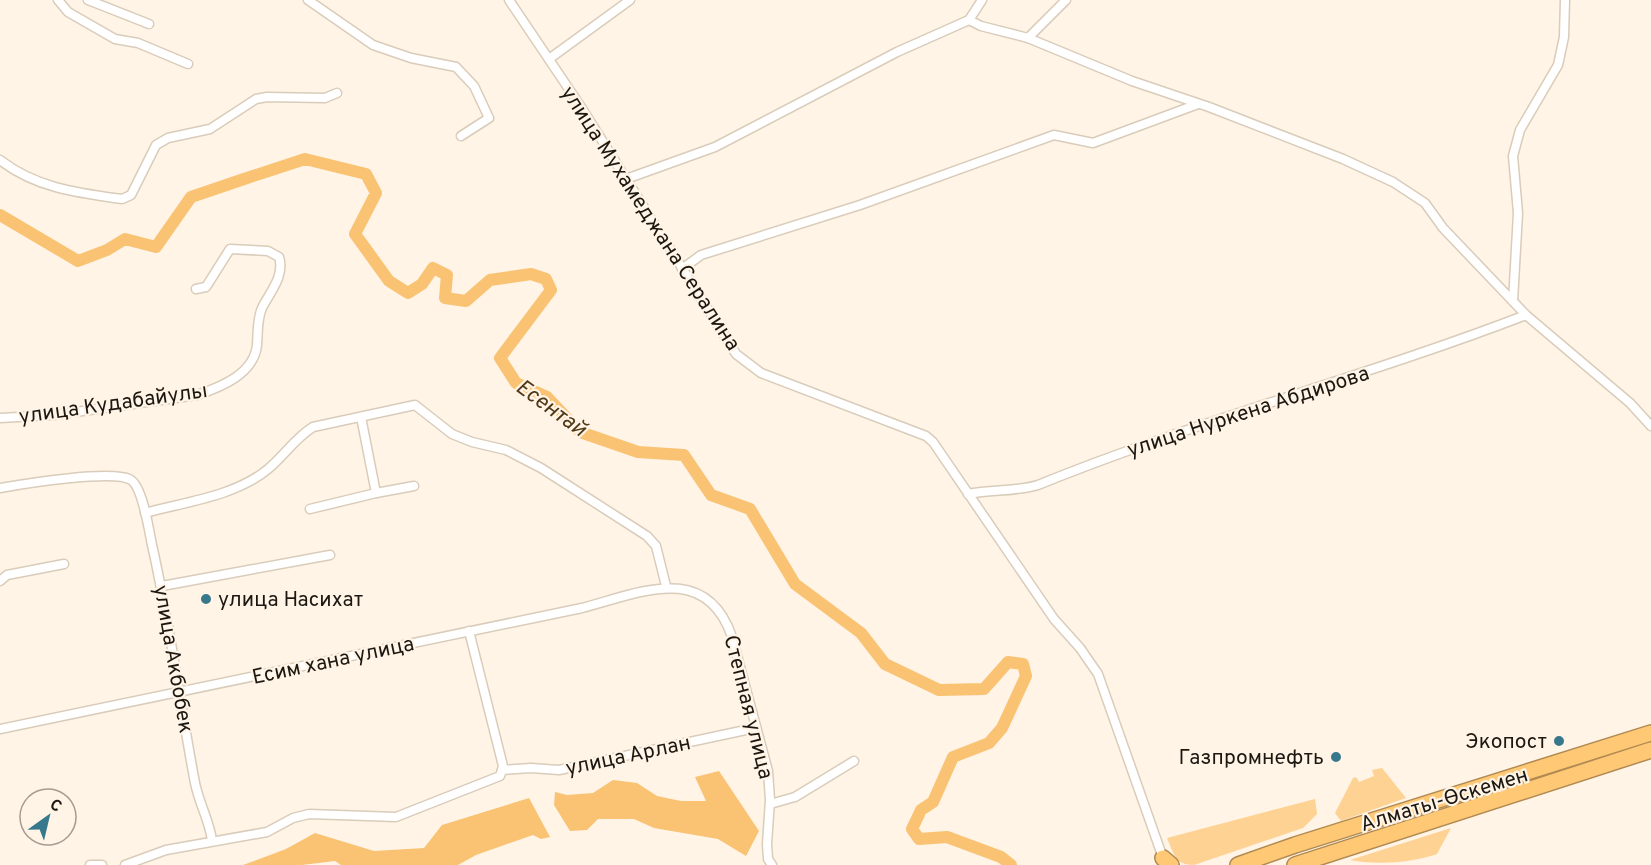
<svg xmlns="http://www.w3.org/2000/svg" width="1651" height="865" viewBox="0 0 1651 865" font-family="Overpass,sans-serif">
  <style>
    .green { fill: #fed293 }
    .water { fill: #f9c373 }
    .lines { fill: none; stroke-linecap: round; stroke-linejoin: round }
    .river { stroke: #f9c373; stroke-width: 12 }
    .minor-casing { stroke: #d9ccba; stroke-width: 11 }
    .motorway-casing { stroke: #b08a52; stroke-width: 18 }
    .minor { stroke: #fff; stroke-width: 8 }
    .motorway { stroke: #ffc875; stroke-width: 15 }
    .poi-dot { fill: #38788c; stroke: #fff4e6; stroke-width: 2 }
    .labels { text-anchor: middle; stroke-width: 4.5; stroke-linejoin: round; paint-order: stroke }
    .street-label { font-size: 21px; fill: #1c1811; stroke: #fff4e6 }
    .poi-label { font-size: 21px; fill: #1c1811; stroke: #fff4e6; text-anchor: end }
    .water-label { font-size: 22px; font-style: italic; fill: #4f3917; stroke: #fff4e6 }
  </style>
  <rect width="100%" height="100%" fill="#fff4e6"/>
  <!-- green -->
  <g class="green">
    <polygon points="1382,768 1406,798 1341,821 1335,813 1353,778 1356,777 1359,782 1374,776 1372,770"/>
    <path d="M 1315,799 L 1317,814 L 1303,828 L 1194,865 C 1175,865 1174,854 1167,838 Z"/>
    <path d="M 1451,828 L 1437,854 C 1412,863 1375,865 1350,860 Z"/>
  </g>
  <!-- water -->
  <g class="water">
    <polygon points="719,771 759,831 746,856 718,839 654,828 634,819 598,819 587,830 570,831 554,805 555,792 567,795 593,793 613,780 637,783 657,796 681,801 706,801 695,777"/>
    <polygon points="529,798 550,837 541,839 533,835 476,855 458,865 341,865 335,861 302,865 243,865 286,849 315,833 374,851 424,848 442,825"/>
  </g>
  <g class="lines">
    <!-- river -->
    <polyline class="river" points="0,215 78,261 107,250 125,239 156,247 191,197 247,178 305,159 366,174 376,193 355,234 389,281 408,293 422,284 433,268 447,275 445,298 466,301 490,280 531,274 546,279 551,290 500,358 516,383 547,397 580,432 638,452 684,455 711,495 750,509 795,584 861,633 885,664 939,690 984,689 1008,662 1023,664 1026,676 1002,728 989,743 953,757 933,802 921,810 912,829 919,839 947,837 1001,857 1011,865"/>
    <!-- minor casing -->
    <g class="minor-casing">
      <g id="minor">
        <polyline points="58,0 68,12 115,39 138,43 188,64"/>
        <polyline points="88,0 149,24"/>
        <polyline points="308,0 373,45 411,58 456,67 474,86 489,118 461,136"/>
        <polyline points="509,0 581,107 736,354 761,373 926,436 933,442 1054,619 1080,648 1098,674 1163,858"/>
        <polyline points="969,20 982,0"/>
        <polyline points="1028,38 1066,0"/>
        <polyline points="549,59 630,0"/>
        <path d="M 0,160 C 36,188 78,193 122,199 L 131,195 L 156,145 L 168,138 L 210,129 L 256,99 L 267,97 L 325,98 L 337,93"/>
        <polyline points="626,179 715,147 897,52 969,20 981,26 1028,38 1132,81 1209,107 1343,159 1393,182 1425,203 1443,228 1526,315 1630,403 1651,426"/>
        <polyline points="682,269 701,255 860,205 1054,135 1093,143 1198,104"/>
        <polyline points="1513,301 1518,213 1513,156 1520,130 1558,65 1564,37 1565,0"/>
        <path d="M 0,418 L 54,415 L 197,395 C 221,387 254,374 257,345 C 258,332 257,319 262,308 C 270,292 285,276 279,257 L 268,251 L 230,249 L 206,287 L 196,289"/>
        <path d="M 0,488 C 23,484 114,469 131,480 C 143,488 149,531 152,545 C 170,624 180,704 195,783 C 199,803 209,820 212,840"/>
        <polyline points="376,493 414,486"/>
        <path d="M 968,494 C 992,489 1015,492 1038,485 C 1198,420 1365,377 1526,315"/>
        <polyline points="310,509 376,493 361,417"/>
        <path d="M 145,513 C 185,502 236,496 268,469 C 284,456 295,438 313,427 L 415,405 L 452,434 L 472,442 L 506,450 L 541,468 L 647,536 L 656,546 L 666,586"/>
        <polyline points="0,581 7,575 64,564"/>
        <polyline points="162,586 330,555"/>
        <polyline points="469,631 503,766 502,770"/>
        <path d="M 0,729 L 582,608 C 639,593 706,561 732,637 L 768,771 L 770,800 L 767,844 L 768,859 L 772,865"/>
        <polyline points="770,804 795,797 854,761"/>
        <polyline points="90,865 102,865"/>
        <polyline points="125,865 166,850 267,832 293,818 309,814 396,817 500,776 502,770 531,768 559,770 755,728"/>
      </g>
    </g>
    <!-- motorway casing -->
    <g class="motorway-casing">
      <g id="motorway">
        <polyline points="1163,858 1171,865"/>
        <polyline points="1238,865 1295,845 1651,733"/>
        <polyline points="1295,865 1651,750"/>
      </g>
    </g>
    <!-- minor -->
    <use href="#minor" class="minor"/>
    <!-- motorway -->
    <use href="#motorway" class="motorway"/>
  </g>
  <!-- markers -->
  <g class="poi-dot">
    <circle cx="206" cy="599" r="6"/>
    <circle cx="1559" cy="741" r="6"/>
    <circle cx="1336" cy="757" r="6"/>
  </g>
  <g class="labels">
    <!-- street labels -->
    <g class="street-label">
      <text transform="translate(651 218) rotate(57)" y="7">улица Мухамеджана Сералина</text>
      <text transform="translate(113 403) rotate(-8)" y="7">улица Кудабайулы</text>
      <text transform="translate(1248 411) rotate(-18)" y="7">улица Нуркена Абдирова</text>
      <text transform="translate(174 659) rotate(80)" y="7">улица Акбобек</text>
      <text transform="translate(333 660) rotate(-12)" y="7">Есим хана улица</text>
      <text transform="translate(749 707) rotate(76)" y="7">Степная улица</text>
      <text transform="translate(628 755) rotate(-12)" y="7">улица Арлан</text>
      <text transform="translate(1444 799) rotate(-17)" y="7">Алматы-Өскемен</text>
    </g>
    <!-- poi labels -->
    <g class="poi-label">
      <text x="218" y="606" text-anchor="start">улица Насихат</text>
      <text x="1547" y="748">Экопост</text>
      <text x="1324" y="764">Газпромнефть</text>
    </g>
    <!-- water labels -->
    <g class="water-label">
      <text transform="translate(552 407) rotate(36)" y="8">Есентай</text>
    </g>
  </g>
  <!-- north arrow -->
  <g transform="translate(48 817) rotate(34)"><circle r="28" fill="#fff4e6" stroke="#a49c91" stroke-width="1.5"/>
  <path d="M0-4.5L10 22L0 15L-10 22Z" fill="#38788c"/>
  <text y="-9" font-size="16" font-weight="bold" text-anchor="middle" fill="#1c1811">С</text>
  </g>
</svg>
